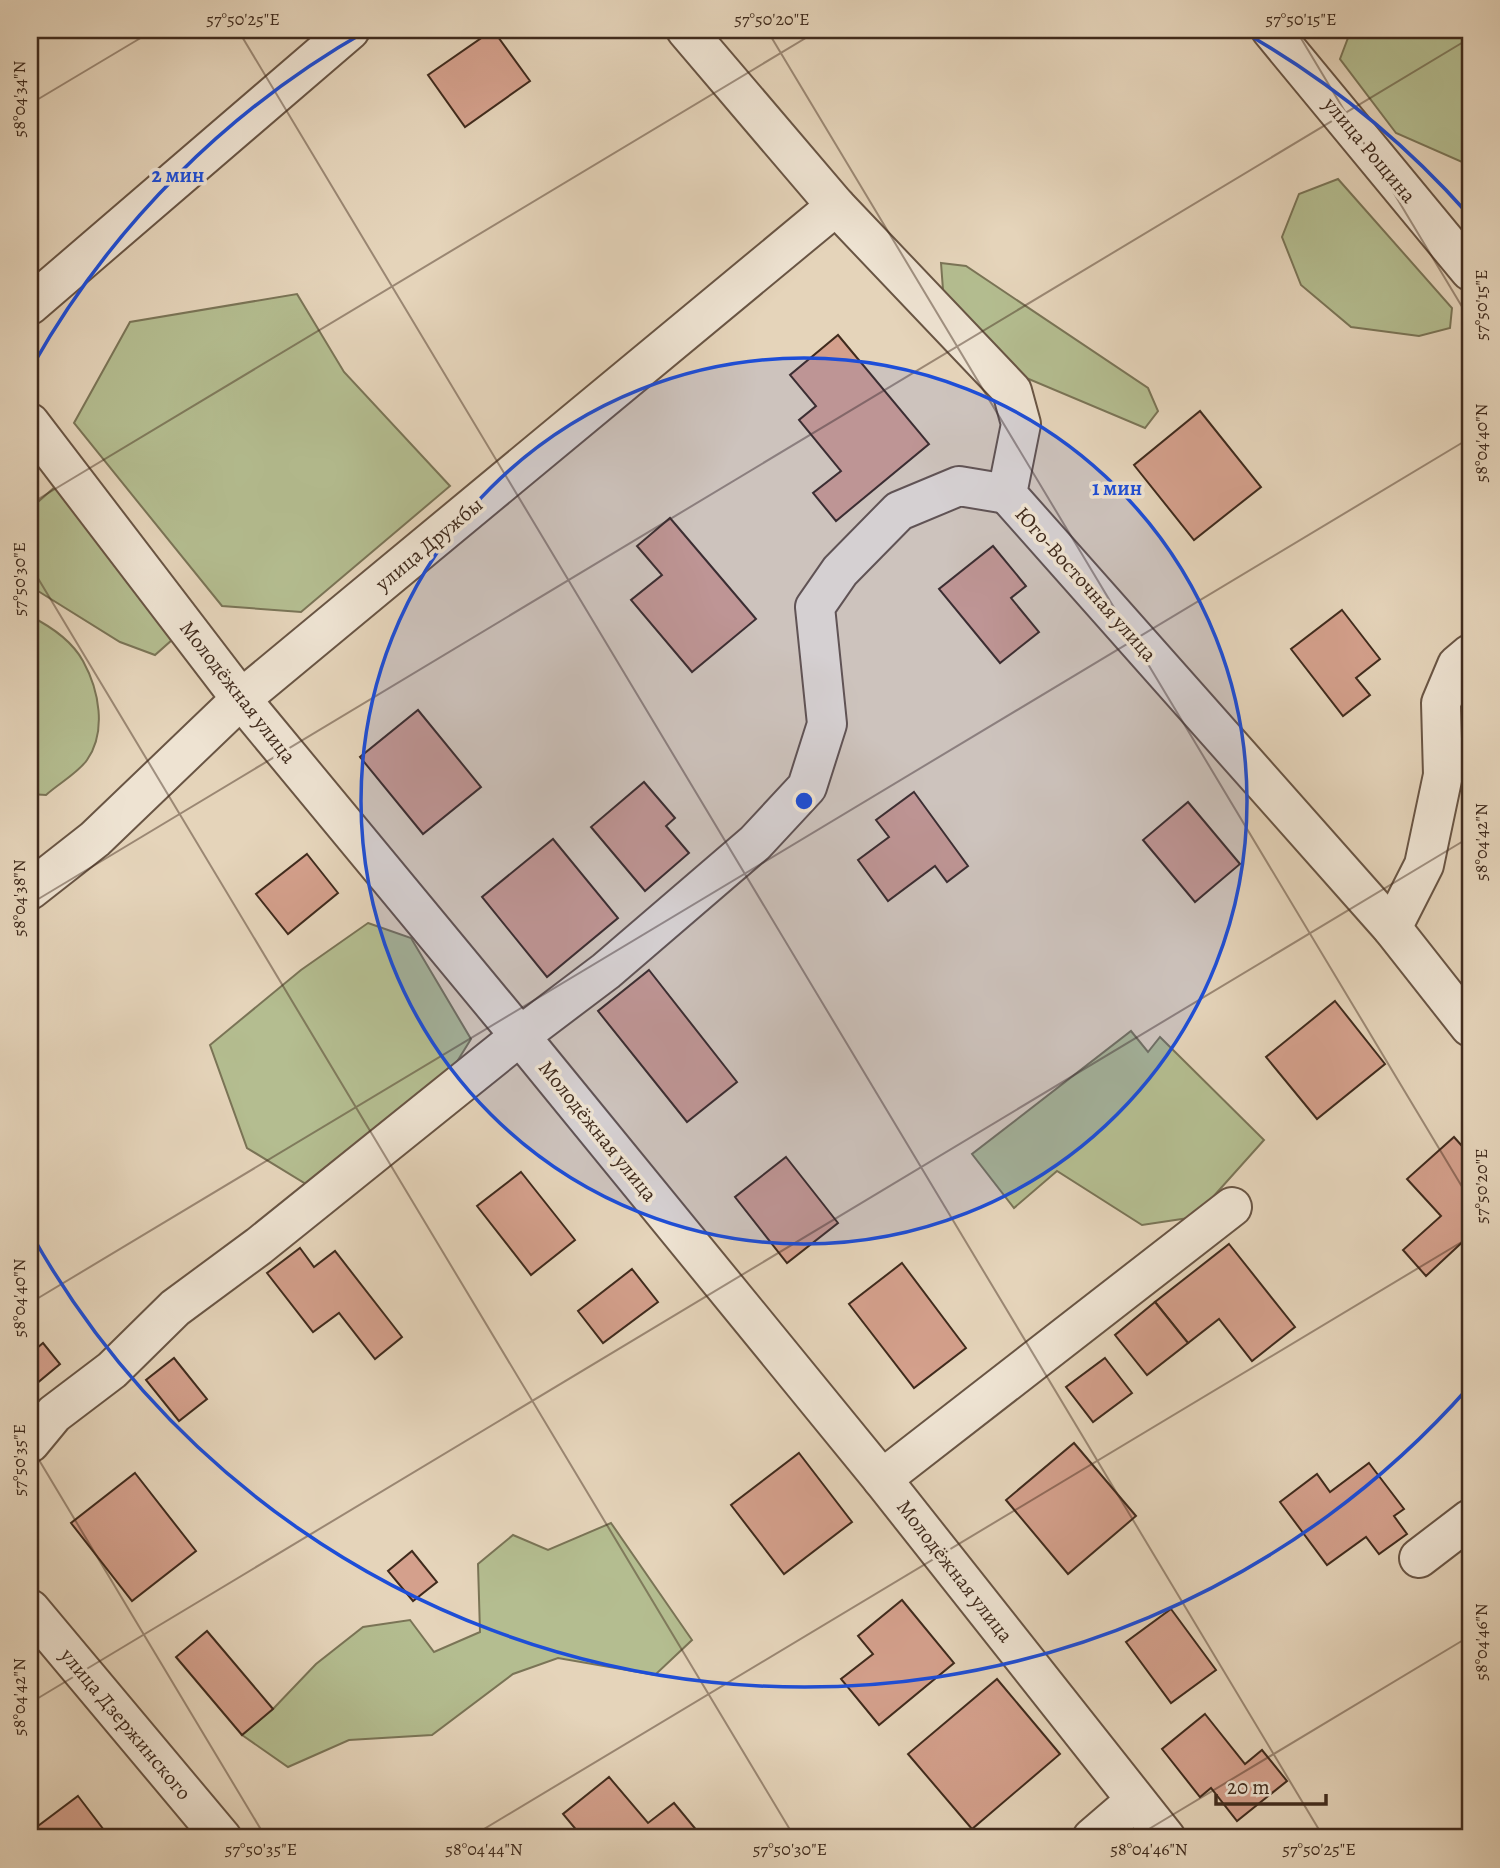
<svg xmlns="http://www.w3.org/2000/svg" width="1500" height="1868" viewBox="0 0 1500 1868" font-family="Alegreya,serif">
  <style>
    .green { fill: #b4bd90; stroke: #7a7456; stroke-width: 2 }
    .building { fill: #d4a08c; stroke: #402b1d; stroke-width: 2 }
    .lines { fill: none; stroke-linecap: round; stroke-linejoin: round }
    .minor-casing { stroke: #695544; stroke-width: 42 }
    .minor { stroke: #eee3d2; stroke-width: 38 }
    .ticks { fill: none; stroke: #402b1d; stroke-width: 2; stroke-opacity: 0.45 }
    .ring { fill: none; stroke: #1d4ed8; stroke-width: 3.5 }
    .labels { text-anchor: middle; stroke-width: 7; stroke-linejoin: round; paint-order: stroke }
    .street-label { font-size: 21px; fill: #402b1d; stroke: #eee3d2 }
    .centre { fill: #1d4ed8; stroke: #eee3d2; stroke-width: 3.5 }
    .ring-label { font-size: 21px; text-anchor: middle; font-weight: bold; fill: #1d4ed8; stroke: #eee3d2; stroke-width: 7; stroke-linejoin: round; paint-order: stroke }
    .neatline { fill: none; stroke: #402b1d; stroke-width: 2.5 }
    .ticks-label { font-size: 18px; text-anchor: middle; fill: #402b1d }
  </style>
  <rect width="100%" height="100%" fill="#e5d4ba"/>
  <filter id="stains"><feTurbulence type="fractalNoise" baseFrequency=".00286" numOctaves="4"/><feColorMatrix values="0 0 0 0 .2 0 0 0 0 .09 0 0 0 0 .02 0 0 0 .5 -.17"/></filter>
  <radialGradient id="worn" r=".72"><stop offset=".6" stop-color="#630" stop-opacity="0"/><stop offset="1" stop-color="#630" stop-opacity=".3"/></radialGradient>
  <!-- green -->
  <g class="green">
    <polygon points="1351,30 1470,30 1470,161 1462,162 1396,133 1340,59"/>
    <polygon points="1338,179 1452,308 1450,328 1419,336 1351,327 1301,285 1282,237 1299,194"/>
    <polygon points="941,263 966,266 1148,388 1158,411 1145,428 1012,372 944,303"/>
    <polygon points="297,294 344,372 450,486 301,612 222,606 74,423 130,322"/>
    <polygon points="56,486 173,639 155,655 120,642 30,586 30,509"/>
    <path d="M 30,616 C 50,626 72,641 83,661 C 99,690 107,731 87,760 C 78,773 58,784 46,795 L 30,794 Z"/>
    <polygon points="368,923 411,938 471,1039 445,1081 306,1184 247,1148 210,1045 301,970"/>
    <polygon points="1131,1031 1148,1052 1160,1037 1264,1140 1195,1217 1142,1225 1057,1171 1014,1208 972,1154"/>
    <polygon points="611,1523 692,1640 655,1675 558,1658 513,1674 432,1735 349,1740 288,1767 242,1735 273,1709 316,1664 363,1627 410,1620 434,1652 480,1632 478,1564 513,1535 548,1550"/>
  </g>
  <!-- building -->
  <g class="building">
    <polygon points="493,30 530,81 465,127 428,75"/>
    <polygon points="838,335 929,444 836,521 813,493 841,471 799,420 816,406 790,375"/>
    <polygon points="1200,411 1261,487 1194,540 1134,465"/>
    <polygon points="670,518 756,619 692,672 631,600 662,575 637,546"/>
    <polygon points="993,546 1026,586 1011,598 1039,632 1000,663 939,589"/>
    <polygon points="1342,610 1380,659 1356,678 1370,695 1343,716 1291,649"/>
    <polygon points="418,710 481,787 423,834 360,757"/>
    <polygon points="644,782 675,818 666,826 689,853 645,891 591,827"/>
    <polygon points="914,792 968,866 947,882 935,866 888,901 858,860 889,837 876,820"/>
    <polygon points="1188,802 1240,864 1195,902 1143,840"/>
    <polygon points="553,839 618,918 547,977 482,897"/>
    <polygon points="307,854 338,893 288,934 256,894"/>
    <polygon points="649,970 737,1082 687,1122 598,1011"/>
    <polygon points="1335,1001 1385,1064 1317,1119 1266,1057"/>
    <polygon points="1454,1137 1470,1155 1470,1235 1426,1276 1403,1250 1441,1216 1407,1179"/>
    <polygon points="786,1157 838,1223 787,1263 735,1197"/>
    <polygon points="521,1172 575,1240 531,1275 477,1206"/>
    <polygon points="1229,1244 1295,1327 1252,1361 1219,1319 1188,1343 1155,1302"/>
    <polygon points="300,1248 314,1267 335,1251 402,1337 375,1359 339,1313 313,1332 267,1273"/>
    <polygon points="902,1263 966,1348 914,1388 849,1304"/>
    <polygon points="632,1269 658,1302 603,1343 578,1311"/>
    <polygon points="1155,1302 1188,1343 1147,1375 1115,1335"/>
    <polygon points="43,1343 60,1364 30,1389 30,1354"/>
    <polygon points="174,1358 207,1399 179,1421 146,1380"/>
    <polygon points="1105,1358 1132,1393 1093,1422 1066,1387"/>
    <polygon points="1074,1443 1136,1516 1068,1574 1006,1500"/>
    <polygon points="799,1453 852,1522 784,1574 731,1505"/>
    <polygon points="1369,1463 1404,1509 1394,1516 1407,1534 1379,1554 1366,1537 1327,1565 1280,1502 1317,1474 1330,1492"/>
    <polygon points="135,1473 196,1551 132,1601 71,1523"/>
    <polygon points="412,1551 437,1582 413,1601 388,1571"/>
    <polygon points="902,1600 954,1663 879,1725 841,1679 873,1654 858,1636"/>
    <polygon points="1171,1609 1216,1670 1171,1703 1126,1642"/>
    <polygon points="207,1631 273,1709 242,1735 176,1657"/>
    <polygon points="997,1679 1060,1754 972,1829 908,1754"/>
    <polygon points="1205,1714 1245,1764 1262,1750 1287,1781 1237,1821 1211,1788 1200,1797 1162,1749"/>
    <polygon points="609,1777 648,1823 674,1803 703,1838 583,1838 563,1814"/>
    <polygon points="78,1796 110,1838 30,1838 30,1832"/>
  </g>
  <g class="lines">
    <!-- minor casing -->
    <g class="minor-casing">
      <g id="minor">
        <polyline points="686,30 836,206 1012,391 1021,424 1007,494 1392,928 1470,1027"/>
        <polyline points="1271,30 1470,271"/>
        <polyline points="30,305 350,30"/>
        <polyline points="30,423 241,699 520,1036 882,1479 1166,1838"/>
        <polyline points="30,890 95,839 241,699 836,206"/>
        <polyline points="1392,928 1424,865 1443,775 1441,703 1457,665 1470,654"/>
        <polyline points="30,1443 54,1414 112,1370 175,1308 259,1246 520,1036 606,971 755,843 807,787 827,724 815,607 840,571 899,511 959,486 1007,494"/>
        <polyline points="882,1479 1232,1207"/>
        <polyline points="1419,1558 1470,1519"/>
        <polyline points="30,1609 222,1838"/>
        <polyline points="1092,1838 1135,1801"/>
      </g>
    </g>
    <!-- minor -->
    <use href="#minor" class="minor"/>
  </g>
  <!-- ticks -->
  <path class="ticks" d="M 238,30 L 1324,1838M 767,30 L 1470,1200M 1296,30 L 1470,320M 30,104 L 154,30M 30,504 L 819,30M 30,565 L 795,1838M 30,904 L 1470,38M 30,1303 L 1470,438M 30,1445 L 266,1838M 30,1703 L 1470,837M 469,1838 L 1470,1237M 1134,1838 L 1470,1636"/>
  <!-- distance rings -->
  <circle cx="804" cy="801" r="443" fill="#1d4ed8" fill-opacity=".12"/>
  <g class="ring">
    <circle cx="804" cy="801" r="443"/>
    <path d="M1468 1388A886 886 0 0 1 33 1237M33 365A886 886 0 0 1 368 30M1240 30A886 886 0 0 1 1468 214"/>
  </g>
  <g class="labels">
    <!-- street labels -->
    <g class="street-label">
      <text transform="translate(1370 150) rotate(50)" y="7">улица Рощина</text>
      <text transform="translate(429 544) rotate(-40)" y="7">улица Дружбы</text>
      <text transform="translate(1086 584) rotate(48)" y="7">Юго-Восточная улица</text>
      <text transform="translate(238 692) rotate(52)" y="7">Молодёжная улица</text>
      <text transform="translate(598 1131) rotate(51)" y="7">Молодёжная улица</text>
      <text transform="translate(955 1571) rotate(52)" y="7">Молодёжная улица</text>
      <text transform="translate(126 1724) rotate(50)" y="7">улица Дзержинского</text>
    </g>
  </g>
  <circle cx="804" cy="801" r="10" class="centre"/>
  <g class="ring-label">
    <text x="178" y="182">2 мин</text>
    <text x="1117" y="495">1 мин</text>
  </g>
  <!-- margin -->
  <rect width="1500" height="1868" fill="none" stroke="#e5d4ba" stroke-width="77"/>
  <!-- scale -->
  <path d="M1216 1794v10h110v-10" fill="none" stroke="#402b1d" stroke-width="3.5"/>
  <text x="1227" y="1794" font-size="21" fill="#402b1d" stroke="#eee3d2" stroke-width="5" paint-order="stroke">20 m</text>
  <rect x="38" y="38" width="1424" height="1791" class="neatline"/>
  <g class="ticks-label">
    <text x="243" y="25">57°50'25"E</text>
    <text x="772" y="25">57°50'20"E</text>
    <text x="1301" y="25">57°50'15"E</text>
    <text transform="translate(19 99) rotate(-90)" y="6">58°04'34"N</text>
    <text transform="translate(1481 305) rotate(-90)" y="6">57°50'15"E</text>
    <text transform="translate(1481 443) rotate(-90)" y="6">58°04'40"N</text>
    <text transform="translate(19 579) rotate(-90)" y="6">57°50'30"E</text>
    <text transform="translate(1481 842) rotate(-90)" y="6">58°04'42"N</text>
    <text transform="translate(19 898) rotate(-90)" y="6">58°04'38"N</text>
    <text transform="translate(1481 1186) rotate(-90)" y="6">57°50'20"E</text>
    <text transform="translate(19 1298) rotate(-90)" y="6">58°04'40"N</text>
    <text transform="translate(19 1460) rotate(-90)" y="6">57°50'35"E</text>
    <text transform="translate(1481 1642) rotate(-90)" y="6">58°04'46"N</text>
    <text transform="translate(19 1697) rotate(-90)" y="6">58°04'42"N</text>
    <text x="261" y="1855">57°50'35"E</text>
    <text x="484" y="1855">58°04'44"N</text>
    <text x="790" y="1855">57°50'30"E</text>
    <text x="1149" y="1855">58°04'46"N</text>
    <text x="1319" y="1855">57°50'25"E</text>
  </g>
  <rect width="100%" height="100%" filter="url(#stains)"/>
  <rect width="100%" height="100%" fill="url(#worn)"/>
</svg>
